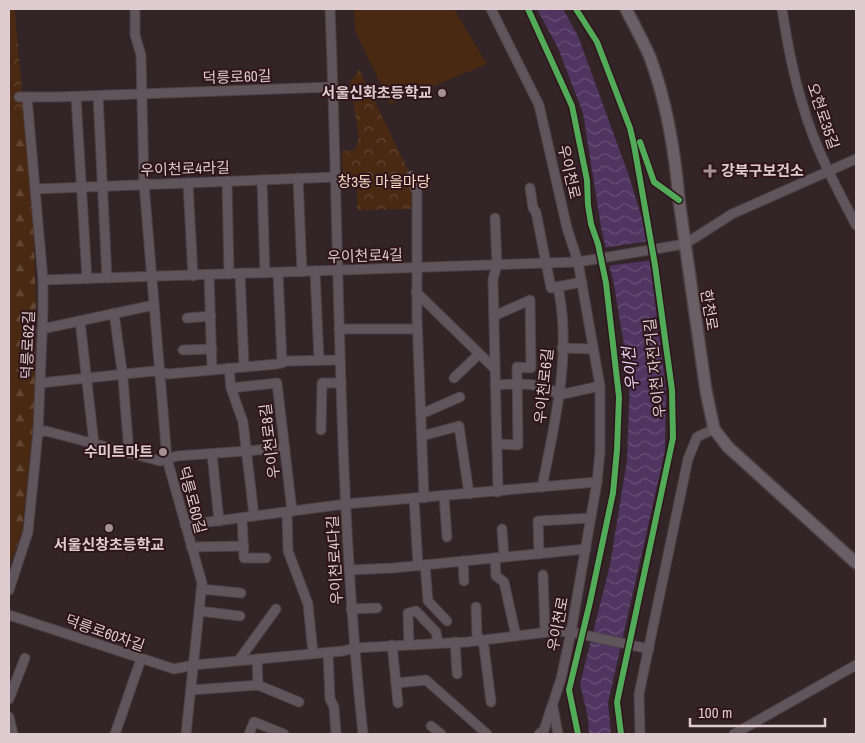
<svg xmlns="http://www.w3.org/2000/svg" width="865" height="743" viewBox="0 0 865 743" font-family="'Archivo Narrow','Noto Sans KR',sans-serif">
  <style>
    .forest { fill: url(#forest-firs) }
    .park { fill: url(#park-crowns) }
    .pitch { fill: #492911 }
    .water { fill: url(#water-waves) }
    .pier { fill: #332428 }
    .lines { fill: none; stroke-linecap: round; stroke-linejoin: round }
    .minor-casing { stroke: #4d4144; stroke-width: 11 }
    .major-casing { stroke: #4d4144; stroke-width: 14 }
    .minor { stroke: #5f555a; stroke-width: 9 }
    .major { stroke: #695f65; stroke-width: 11 }
    .cycleway-casing { stroke: #2e151b; stroke-width: 9 }
    .cycleway { stroke: #51ab58; stroke-width: 6 }
    .poi-dot { fill: #a39195; stroke: #2e151b; stroke-width: 2 }
    .labels { text-anchor: middle; stroke-width: 4; stroke-linejoin: round; paint-order: stroke }
    .street-label { font-size: 15px; fill: #dfccd0; stroke: #2e151b }
    .poi-label { font-size: 15px; font-weight: bold; fill: #dfccd0; stroke: #2e151b; text-anchor: end }
    .park-label { font-size: 15px; fill: #f7d9c3; stroke: #2e151b }
    .water-label { font-size: 16px; font-style: italic; fill: #e6d5f4; stroke: #2e151b }
  </style>
  <defs>
    <pattern id="forest-firs" width="22" height="20" patternUnits="userSpaceOnUse" patternTransform="scale(1.25)"><rect width="22" height="20" fill="#492911"/><path d="M5 1l3.5 6h-7zM16 11l3.5 6h-7z" fill="#634733"/></pattern>
    <pattern id="park-crowns" width="20" height="18" patternUnits="userSpaceOnUse" patternTransform="scale(1.25)"><rect width="20" height="18" fill="#492911"/><path d="M2 6a3 3 0 1 1 6 0M12 15a3 3 0 1 1 6 0" fill="none" stroke="#634733"/></pattern>
    <pattern id="water-waves" width="16" height="10" patternUnits="userSpaceOnUse" patternTransform="scale(1.25)"><rect width="16" height="10" fill="#4f3560"/><path d="M0 5q4-4 8 0t8 0" fill="none" stroke="#685176"/></pattern>
  </defs>
  <rect width="100%" height="100%" fill="#332428"/>
  <!-- forest -->
  <polygon class="forest" points="9,9 15,9 21,86 32,190 36,305 34,416 22,532 9,567"/>
  <!-- park -->
  <g class="park">
    <polygon points="9,56 19,57 25,123 9,126"/>
    <polygon points="359,69 411,176 411,209 357,210 357,180 343,184 342,151 355,150 359,138 350,83"/>
  </g>
  <!-- pitch -->
  <polygon class="pitch" points="354,9 454,9 487,64 390,104 355,31"/>
  <!-- water -->
  <polygon class="water" points="537,9 563,9 578,36 629,176 642,219 650,263 666,389 665,451 608,703 611,734 589,734 588,718 580,684 610,565 627,460 630,381 614,285 601,227 583,113 558,48"/>
  <!-- pier -->
  <polygon class="pier" points="649,241 652,260 607,266 603,248"/>
  <g class="lines">
    <!-- minor casing -->
    <g class="minor-casing">
      <g id="minor">
        <polyline points="135,9 135,35 141,55 144,184 167,459 202,583 186,734"/>
        <path d="M 330,9 C 340,251 337,493 363,734"/>
        <polyline points="491,9 539,105 567,228 578,262 600,386 600,452 597,482 571,632 561,679 544,730 539,734"/>
        <path d="M 782,9 C 787,42 793,74 803,106 C 815,148 836,187 856,225"/>
        <polyline points="98,96 107,278"/>
        <polyline points="19,97 56,97 333,87"/>
        <polyline points="76,97 87,279"/>
        <polyline points="411,176 417,193 417,318 424,498"/>
        <polyline points="298,178 302,272"/>
        <polyline points="262,180 265,273"/>
        <polyline points="227,181 229,274"/>
        <polyline points="188,183 193,276"/>
        <polyline points="530,188 533,208 536,212 551,288 582,282"/>
        <polyline points="36,189 335,177"/>
        <polyline points="495,218 497,265 493,279 498,492"/>
        <polyline points="315,271 319,360"/>
        <polyline points="278,273 282,363"/>
        <polyline points="240,274 244,367"/>
        <polyline points="209,275 212,370"/>
        <polyline points="43,280 578,262 685,244 732,214 856,159"/>
        <polyline points="416,292 495,369"/>
        <polyline points="114,313 123,378 129,453"/>
        <polyline points="494,316 530,300 531,368 517,367 518,445 497,444"/>
        <polyline points="187,318 211,316"/>
        <polyline points="80,321 94,444"/>
        <polyline points="42,329 154,305"/>
        <polyline points="339,329 417,329"/>
        <polyline points="562,348 593,349"/>
        <polyline points="183,350 212,349"/>
        <polyline points="229,368 231,388 243,422 254,516"/>
        <polyline points="454,378 479,354"/>
        <polyline points="40,383 154,371 168,374 277,364 287,361 340,360"/>
        <path d="M 495,385 C 516,384 542,381 559,395 L 600,386"/>
        <polyline points="231,388 277,383 292,511"/>
        <polyline points="421,414 460,397"/>
        <polyline points="321,430 322,383 341,383"/>
        <polyline points="38,432 46,431 160,461 177,456 285,448"/>
        <polyline points="422,436 459,426 469,494"/>
        <polyline points="212,454 219,521"/>
        <path d="M 542,487 C 555,422 572,353 558,287"/>
        <polyline points="444,496 447,537"/>
        <polyline points="414,498 418,566"/>
        <polyline points="287,512 288,551 308,604 313,653"/>
        <polyline points="242,518 244,558 266,558"/>
        <polyline points="185,525 346,504 597,482"/>
        <polyline points="502,529 504,557"/>
        <polyline points="191,547 244,546"/>
        <polyline points="539,554 538,521 591,518"/>
        <polyline points="495,558 496,576 504,582 516,636"/>
        <polyline points="463,561 464,581"/>
        <polyline points="425,565 428,601 447,621"/>
        <polyline points="349,570 393,568 586,549"/>
        <polyline points="543,575 545,632"/>
        <polyline points="201,589 241,593"/>
        <polyline points="9,590 28,532 38,432 43,311 43,280 27,97"/>
        <polyline points="476,607 477,635 484,646 491,702"/>
        <polyline points="351,609 377,608"/>
        <polyline points="199,611 240,616"/>
        <polyline points="9,615 174,669 194,665 343,651 354,648 467,642 556,631 571,632 649,649"/>
        <polyline points="455,642 457,674"/>
        <polyline points="409,644 408,613 416,611 436,632 438,643"/>
        <polyline points="392,645 398,703"/>
        <polyline points="328,652 330,699 334,707 336,734"/>
        <polyline points="257,659 258,685"/>
        <polyline points="239,660 276,609"/>
        <polyline points="396,683 426,680 487,734"/>
        <polyline points="191,690 258,685 299,702"/>
        <polyline points="9,699 25,658"/>
        <polyline points="553,707 558,734"/>
        <polyline points="9,717 13,734"/>
        <polyline points="431,726 441,734"/>
        <polyline points="115,734 141,659"/>
        <polyline points="249,734 254,722 284,734"/>
        <polyline points="640,734 639,694 688,459 697,437 714,429"/>
        <polyline points="734,734 856,665"/>
      </g>
    </g>
    <!-- major casing -->
    <g class="major-casing">
      <path id="major" d="M 626,9 C 634,25 643,41 650,57 C 667,103 675,152 679,200 L 706,391 L 714,429 L 728,447 L 856,563"/>
    </g>
    <!-- minor -->
    <use href="#minor" class="minor"/>
    <!-- major -->
    <use href="#major" class="major"/>
    <!-- cycleway casing -->
    <g class="cycleway-casing">
      <g id="cycleway">
        <polyline points="528,9 572,106 587,180 588,205 591,224 598,244 606,283 619,397 617,450 613,493 590,602 569,690 578,734"/>
        <polyline points="576,9 597,42 630,128 634,145 655,265 672,390 673,438 617,702 621,734"/>
        <polyline points="640,142 654,182 679,200"/>
      </g>
    </g>
    <!-- cycleway -->
    <use href="#cycleway" class="cycleway"/>
  </g>
  <!-- markers -->
  <g class="poi-dot">
    <circle cx="442" cy="93" r="5"/>
    <path d="M707.5 163.5h5v5h5v5h-5v5h-5v-5h-5v-5h5z"/>
    <circle cx="163" cy="452" r="5"/>
    <circle cx="109" cy="528" r="5"/>
  </g>
  <g class="labels">
    <!-- street labels -->
    <g class="street-label">
      <text transform="translate(237 77) rotate(-2)" y="5">덕릉로60길</text>
      <text transform="translate(823 116) rotate(71)" y="5">오현로35길</text>
      <text transform="translate(185 169) rotate(-2)" y="5">우이천로4라길</text>
      <text transform="translate(569 172) rotate(77)" y="5">우이천로</text>
      <text transform="translate(365 256) rotate(-2)" y="5">우이천로4길</text>
      <text transform="translate(709 310) rotate(81)" y="5">한천로</text>
      <text transform="translate(28 345) rotate(-88)" y="5">덕릉로62길</text>
      <text transform="translate(655 368) rotate(-96)" y="5">우이천 자전거길</text>
      <text transform="translate(544 386) rotate(-84)" y="5">우이천로6길</text>
      <text transform="translate(270 441) rotate(-97)" y="5">우이천로8길</text>
      <text transform="translate(192 500) rotate(75)" y="5">덕릉로60길</text>
      <text transform="translate(335 560) rotate(-93)" y="5">우이천로4다길</text>
      <text transform="translate(558 624) rotate(-79)" y="5">우이천로</text>
      <text transform="translate(105 633) rotate(19)" y="5">덕릉로60차길</text>
    </g>
    <!-- poi labels -->
    <g class="poi-label">
      <text x="432" y="98">서울신화초등학교</text>
      <text x="721" y="176" text-anchor="start">강북구보건소</text>
      <text x="153" y="457">수미트마트</text>
      <text x="109" y="550" text-anchor="middle">서울신창초등학교</text>
    </g>
    <!-- park labels -->
    <g class="park-label">
      <text x="384" y="187">창3동 마을마당</text>
    </g>
    <!-- water labels -->
    <g class="water-label">
      <text transform="translate(630 369) rotate(-96)" y="6">우이천</text>
    </g>
  </g>
  <!-- border -->
  <rect width="865" height="743" fill="none" stroke="#dfccd0" stroke-width="20"/>
  <!-- scale -->
  <path d="M690 718v8h135v-8" fill="none" stroke="#dfccd0" stroke-width="2.5"/>
  <text x="698" y="718" font-size="15" fill="#dfccd0" stroke="#2e151b" stroke-width="4" paint-order="stroke">100 m</text>
</svg>
